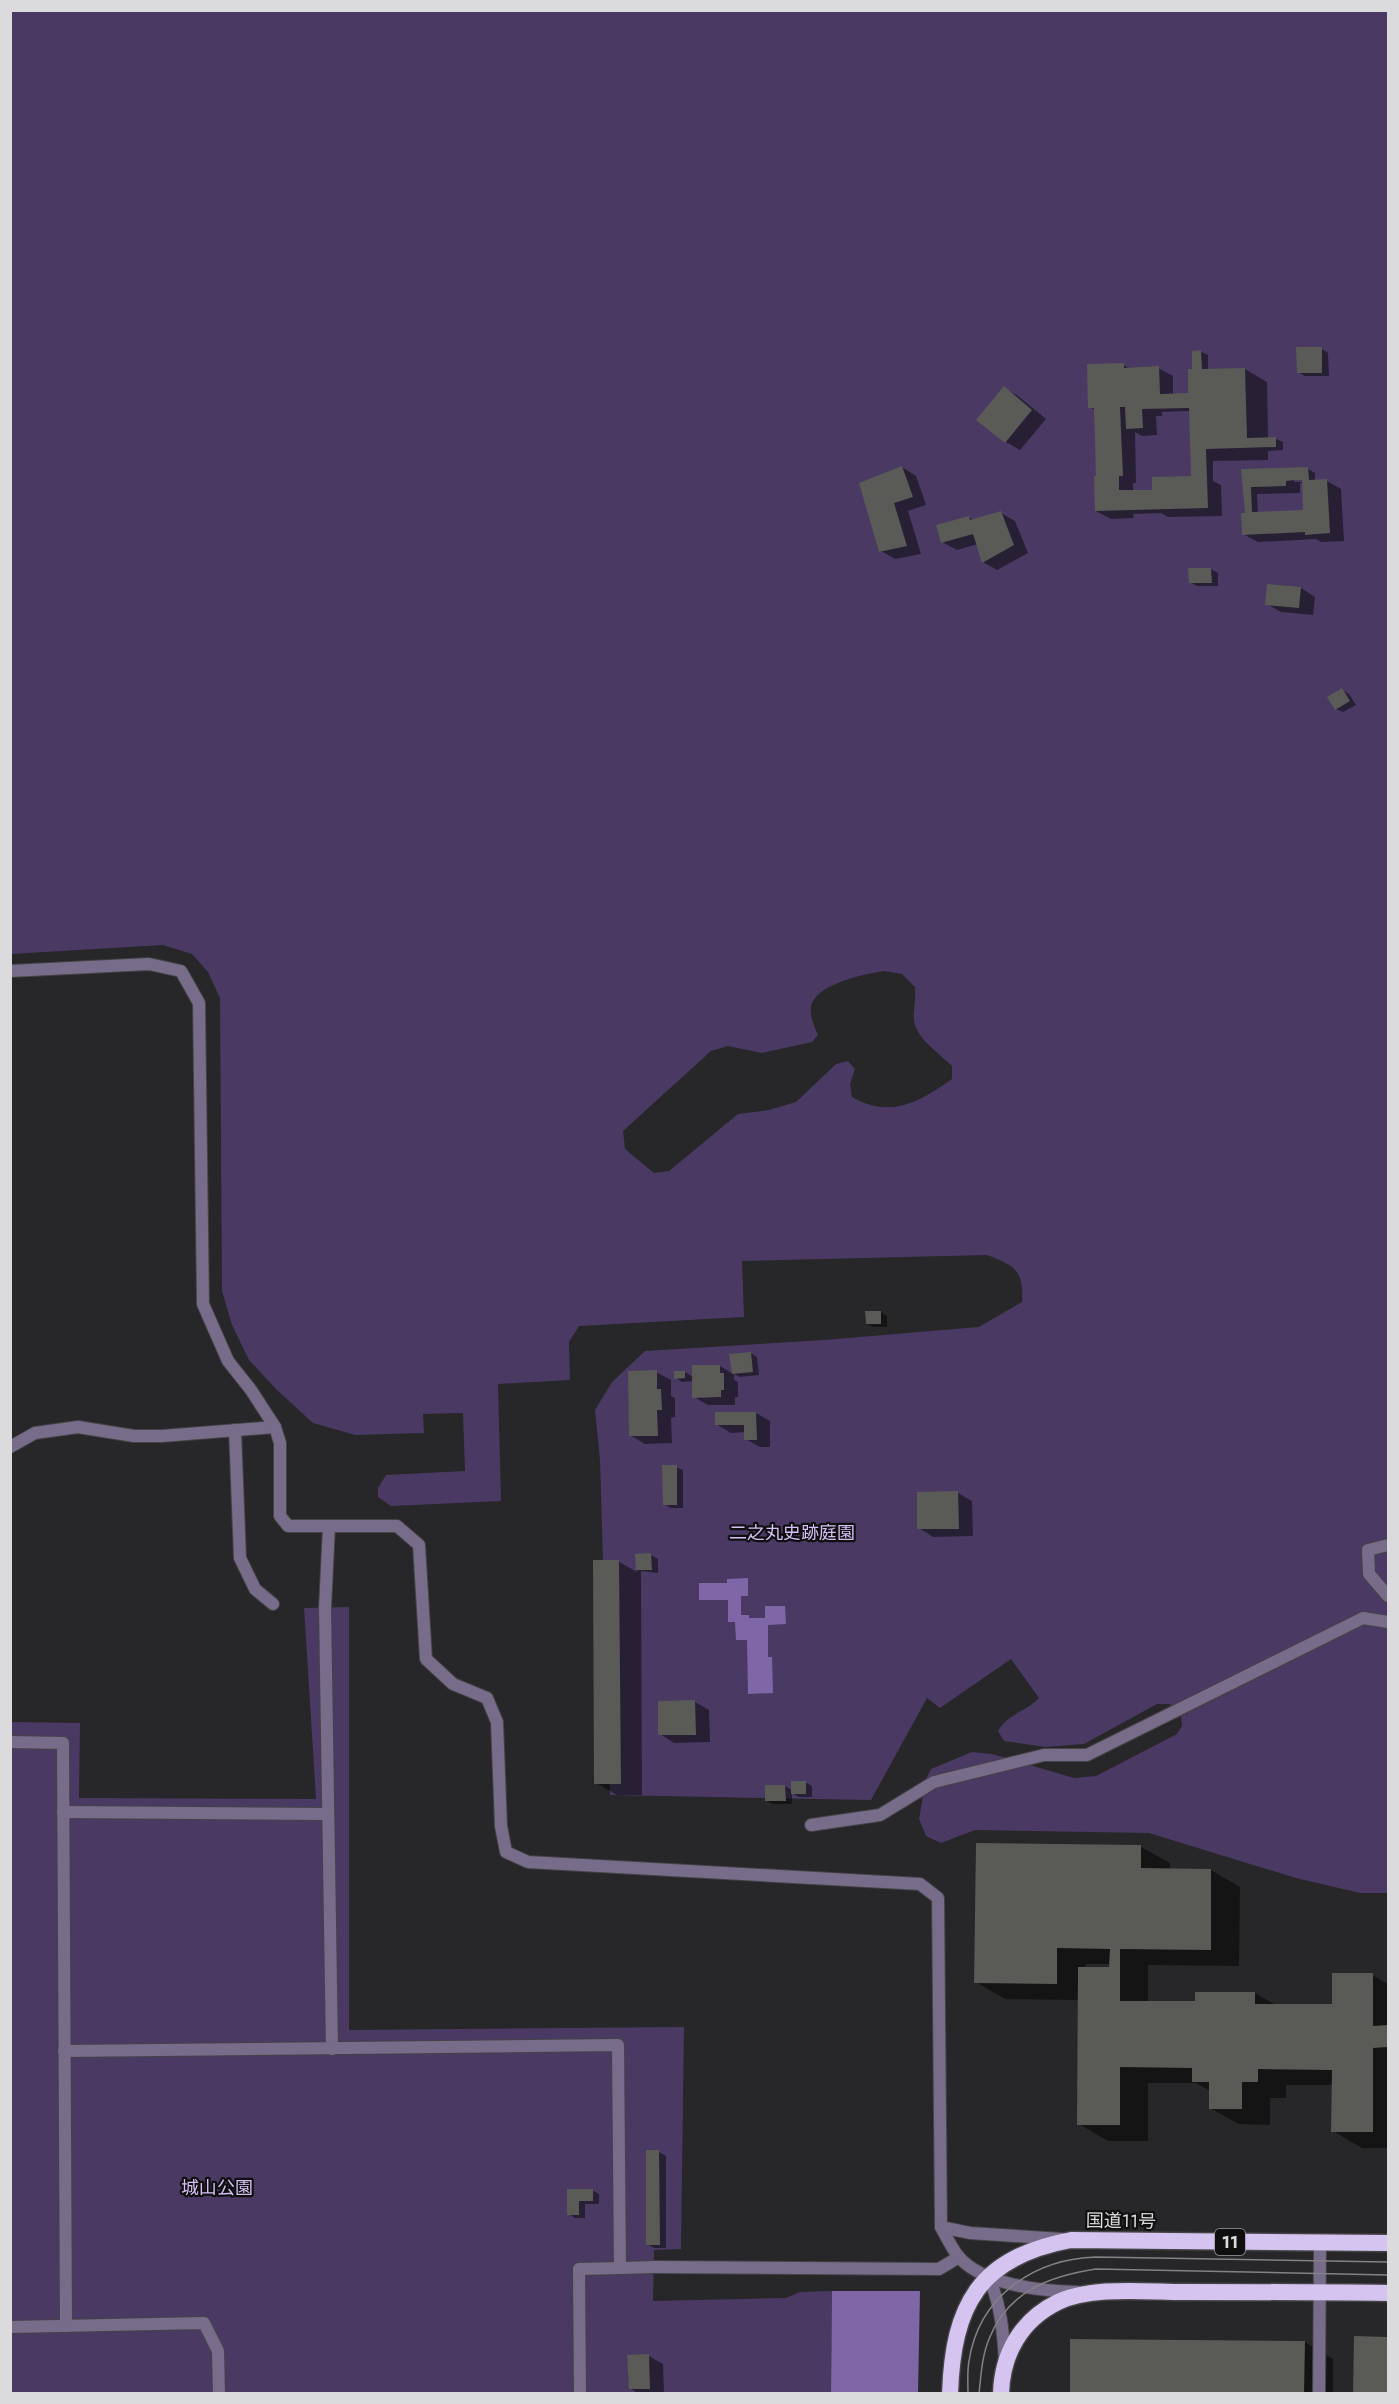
<svg xmlns="http://www.w3.org/2000/svg" width="1399" height="2404" viewBox="0 0 1399 2404" font-family="Jost,'Noto Sans JP',sans-serif">
  <style>
    .green { fill: #4a3a63; fill-rule: evenodd }
    .water { fill: #7f66a6 }
    .shadow { fill: #0007; fill-rule: evenodd }
    .building { fill: #5a5a57; fill-rule: evenodd }
    .lines { fill: none; stroke-linecap: round; stroke-linejoin: round }
    .service-casing { stroke: #444345; stroke-width: 14 }
    .pedestrian-casing { stroke: #444345; stroke-width: 14 }
    .minor-casing { stroke: #444345; stroke-width: 14 }
    .trunk-casing { stroke: #444345; stroke-width: 19 }
    .service { stroke: #776c89; stroke-width: 12 }
    .pedestrian { stroke: #776c89; stroke-width: 12 }
    .minor { stroke: #776c89; stroke-width: 12 }
    .trunk { stroke: #d5c4f0; stroke-width: 16 }
    .tram { stroke: #838284; stroke-width: 1.5 }
    .labels { text-anchor: middle; stroke-width: 4.5; stroke-linejoin: round; paint-order: stroke }
    .shield { fill: #100f10; stroke: #9e9d9f; stroke-width: 1.5 }
    .shield-label { font-size: 16px; font-weight: bold; fill: #dbdadc }
    .park-label { font-size: 18px; fill: #d4c0f6; stroke: #100f10 }
    .street-label { font-size: 18px; fill: #dbdadc; stroke: #100f10 }
  </style>
  <rect width="100%" height="100%" fill="#272628"/>
  <!-- green -->
  <g class="green">
    <path d="M 11,11 L 1388,11 L 1388,1893 L 1360,1893 L 1296,1878 L 1149,1833 L 975,1830 L 941,1843 L 926,1836 L 919,1819 L 926,1779 L 931,1769 L 972,1752 L 992,1754 L 1074,1778 L 1096,1776 L 1177,1734 L 1182,1726 L 1181,1716 L 1170,1704 L 1157,1704 L 1084,1744 L 1045,1747 L 1004,1741 L 998,1731 C 1008,1713 1026,1712 1039,1698 L 1011,1659 L 940,1708 L 927,1698 L 871,1800 L 610,1795 L 600,1460 L 595,1410 L 612,1382 L 645,1351 L 824,1340 L 979,1327 L 1022,1302 C 1024,1270 1015,1266 987,1255 L 742,1261 L 744,1317 L 579,1326 L 569,1342 L 570,1380 L 498,1384 L 501,1501 L 391,1506 L 378,1497 L 378,1488 L 386,1475 L 465,1471 L 463,1413 L 423,1414 L 424,1433 L 355,1435 L 313,1423 L 277,1390 L 249,1360 L 232,1325 L 222,1291 L 220,998 L 208,972 L 192,954 L 163,945 L 11,954 ZM 884,971 L 902,974 L 915,987 C 916,997 913,1014 914,1021 C 917,1039 940,1054 952,1066 L 952,1079 C 919,1102 891,1119 852,1097 L 850,1084 L 855,1069 L 848,1061 L 836,1064 L 796,1102 L 769,1110 L 738,1114 L 669,1171 L 654,1173 L 625,1149 L 623,1131 L 711,1051 L 728,1046 L 762,1053 L 812,1042 L 818,1035 C 814,1026 808,1013 812,1003 C 821,983 864,974 884,971 Z"/>
    <polygon points="349,1607 349,2030 684,2027 681,2249 654,2250 653,2301 786,2298 800,2292 832,2291 831,2393 11,2394 11,1722 80,1723 79,1798 316,1799 304,1608"/>
  </g>
  <!-- water -->
  <g class="water">
    <polygon points="748,1578 748,1596 741,1596 741,1615 749,1615 749,1618 765,1618 765,1606 785,1606 786,1624 768,1625 768,1657 772,1657 773,1693 748,1694 747,1640 736,1640 735,1622 728,1622 728,1600 699,1600 699,1583 727,1583 727,1579"/>
    <polygon points="832,2291 920,2291 918,2393 831,2393"/>
  </g>
  <!-- shadow -->
  <g class="shadow">
    <polygon points="1322,349 1328,353 1329,376 1305,376 1298,372"/>
    <path d="M 1193,352 L 1201,352 L 1208,355 L 1208,370 L 1245,369 L 1267,382 L 1268,439 L 1276,439 L 1283,442 L 1283,450 L 1268,451 L 1268,460 L 1213,461 L 1213,481 L 1221,485 L 1222,516 L 1168,517 L 1161,513 L 1133,514 L 1134,518 L 1111,519 L 1096,511 L 1098,478 L 1096,411 L 1090,407 L 1123,365 L 1131,369 L 1158,368 L 1173,376 L 1173,395 L 1188,395 L 1194,370 ZM 1190,411 L 1192,477 L 1154,491 L 1133,492 L 1133,483 L 1136,483 L 1135,432 L 1142,436 L 1157,435 L 1156,416 L 1162,416 L 1162,412 Z"/>
    <polygon points="1004,388 1018,396 1046,419 1020,450 1006,442"/>
    <polygon points="902,467 916,476 926,505 908,511 921,554 895,559 881,551"/>
    <path d="M 1308,469 L 1315,473 L 1315,481 L 1327,481 L 1341,489 L 1344,541 L 1321,542 L 1316,539 L 1258,542 L 1243,534 L 1246,514 L 1245,487 ZM 1294,479 L 1304,479 L 1304,482 L 1294,482 ZM 1300,483 L 1304,483 L 1305,511 L 1258,513 L 1257,494 L 1300,493 Z"/>
    <polygon points="1001,513 1015,521 1028,553 997,570 983,562 978,544 957,550 942,542 969,517 974,521"/>
    <polygon points="1211,569 1218,573 1218,586 1197,586 1190,582 1190,570"/>
    <polygon points="1301,588 1315,597 1313,615 1281,612 1267,604"/>
    <polygon points="1342,690 1349,694 1356,705 1343,712 1336,709"/>
    <polygon points="881,1312 887,1316 887,1327 874,1327 867,1324"/>
    <polygon points="751,1353 757,1357 759,1375 740,1377 734,1374 734,1380 738,1382 738,1397 735,1397 735,1405 708,1405 694,1397 693,1381 682,1382 676,1378 685,1372 693,1377 720,1366 733,1374 731,1356"/>
    <polygon points="656,1372 671,1380 671,1396 675,1398 675,1417 671,1418 672,1443 645,1444 630,1435"/>
    <polygon points="756,1413 770,1421 770,1447 760,1447 746,1439 746,1432 731,1433 716,1424"/>
    <polygon points="676,1467 683,1470 683,1508 671,1508 664,1504"/>
    <polygon points="958,1493 972,1501 973,1536 933,1537 919,1528"/>
    <polygon points="637,1555 651,1555 658,1559 658,1573 641,1571 642,1795 617,1795 596,1783 594,1562 619,1562 637,1572"/>
    <polygon points="695,1702 709,1710 710,1742 674,1743 660,1734"/>
    <polygon points="805,1782 812,1786 812,1797 799,1797 792,1793 792,1804 773,1804 767,1801 785,1786 792,1790"/>
    <path d="M 1141,1847 L 1170,1863 L 1170,1870 L 1211,1870 L 1240,1887 L 1239,1966 L 1148,1965 L 1148,2003 L 1197,2003 L 1255,1993 L 1276,2005 L 1334,2006 L 1372,1975 L 1388,1984 L 1388,2148 L 1362,2148 L 1333,2131 L 1333,2085 L 1286,2085 L 1286,2098 L 1270,2098 L 1270,2125 L 1239,2124 L 1210,2108 L 1210,2091 L 1196,2083 L 1148,2083 L 1148,2141 L 1108,2141 L 1079,2124 L 1079,2000 L 1005,1999 L 976,1982 ZM 1086,1964 L 1111,1964 L 1111,1968 L 1085,1968 Z"/>
    <polygon points="659,2152 666,2156 666,2248 654,2248 647,2244"/>
    <polygon points="592,2190 599,2194 599,2204 585,2204 585,2218 575,2218 569,2214 568,2191"/>
    <polygon points="1356,2338 1388,2338 1388,2394 1355,2394"/>
    <polygon points="1305,2342 1333,2359 1333,2394 1071,2394"/>
    <polygon points="649,2356 663,2364 664,2394 639,2394 630,2388"/>
  </g>
  <!-- building -->
  <g class="building">
    <polygon points="1296,347 1322,347 1322,373 1297,373"/>
    <path d="M 1201,350 L 1202,369 L 1245,368 L 1247,438 L 1276,437 L 1276,447 L 1206,449 L 1208,508 L 1095,511 L 1094,476 L 1096,476 L 1094,408 L 1088,408 L 1087,364 L 1124,363 L 1124,368 L 1159,366 L 1160,394 L 1188,393 L 1188,369 L 1192,369 L 1192,351 ZM 1120,407 L 1125,407 L 1126,429 L 1143,428 L 1142,409 L 1189,408 L 1191,476 L 1152,477 L 1152,490 L 1119,490 L 1119,476 L 1123,476 Z"/>
    <polygon points="1004,386 1032,410 1005,443 976,420"/>
    <polygon points="902,466 913,497 894,503 907,546 879,552 859,483"/>
    <path d="M 1308,467 L 1309,480 L 1327,479 L 1330,533 L 1305,535 L 1305,532 L 1242,535 L 1241,513 L 1245,513 L 1244,503 L 1241,469 ZM 1295,480 L 1302,480 L 1303,510 L 1252,512 L 1251,487 L 1286,486 L 1286,481 Z"/>
    <polygon points="1001,511 1014,545 982,563 973,534 941,543 936,525 969,516 970,520"/>
    <polygon points="1188,568 1211,568 1212,583 1189,583"/>
    <polygon points="1267,584 1301,587 1299,608 1265,605"/>
    <polygon points="1342,688 1350,701 1335,710 1327,697"/>
    <polygon points="865,1311 881,1311 881,1324 866,1324"/>
    <polygon points="751,1352 753,1372 732,1374 729,1354"/>
    <polygon points="692,1365 720,1365 720,1373 724,1373 724,1390 721,1390 721,1397 692,1398"/>
    <polygon points="657,1370 657,1389 661,1389 662,1410 657,1410 658,1436 629,1436 628,1371"/>
    <polygon points="674,1371 685,1371 685,1378 674,1379"/>
    <polygon points="715,1412 756,1412 757,1440 744,1440 744,1425 715,1425"/>
    <polygon points="662,1465 677,1465 677,1505 663,1505"/>
    <polygon points="958,1491 959,1529 917,1529 917,1492"/>
    <polygon points="651,1553 652,1570 636,1570 635,1554"/>
    <polygon points="593,1560 619,1560 621,1784 594,1784"/>
    <polygon points="695,1700 696,1735 658,1735 658,1701"/>
    <rect x="791" y="1781" width="15" height="13"/>
    <polygon points="765,1785 785,1785 786,1801 765,1801"/>
    <polygon points="976,1843 1141,1845 1141,1868 1211,1869 1211,1950 1120,1949 1120,2001 1195,2001 1195,1992 1255,1992 1255,2004 1332,2004 1332,1973 1373,1973 1373,2026 1388,2025 1388,2047 1373,2048 1373,2132 1331,2132 1332,2070 1258,2069 1258,2082 1242,2082 1242,2109 1209,2109 1209,2082 1192,2082 1192,2068 1120,2067 1120,2125 1077,2125 1078,1967 1109,1967 1110,1949 1057,1948 1057,1984 974,1983"/>
    <polygon points="646,2150 659,2150 660,2245 646,2245"/>
    <polygon points="567,2189 593,2189 593,2201 579,2201 579,2215 567,2215"/>
    <polygon points="1354,2336 1388,2337 1388,2394 1353,2394"/>
    <polygon points="1070,2339 1305,2341 1304,2394 1070,2394"/>
    <polygon points="649,2354 650,2389 629,2389 627,2355"/>
  </g>
  <g class="lines">
    <!-- service casing -->
    <g class="service-casing">
      <g id="service">
        <polyline points="235,1430 240,1558 255,1589 273,1604"/>
        <polyline points="10,1447 35,1433 78,1427 134,1436 162,1436 275,1427"/>
        <polyline points="1388,1545 1368,1550 1369,1574 1388,1596"/>
        <polyline points="811,1825 880,1815 934,1782 1044,1755 1087,1755 1363,1618 1388,1622"/>
        <polyline points="654,2267 939,2269 959,2257"/>
        <polyline points="10,2327 204,2323 218,2351 219,2394"/>
      </g>
    </g>
    <!-- pedestrian casing -->
    <g class="pedestrian-casing">
      <g id="pedestrian">
        <polyline points="329,1526 325,1608 332,2049"/>
        <polyline points="10,1742 63,1743 66,2326"/>
        <polyline points="63,1812 328,1814"/>
        <polyline points="64,2051 618,2045 620,2268 579,2269 580,2394"/>
        <polyline points="620,2268 654,2267"/>
      </g>
    </g>
    <!-- minor casing -->
    <g class="minor-casing">
      <g id="minor">
        <path d="M 10,971 L 149,964 L 181,971 L 199,1003 L 203,1304 L 228,1361 L 251,1390 L 275,1427 L 280,1443 L 280,1516 L 288,1526 L 397,1526 L 419,1545 L 426,1659 L 453,1684 L 487,1698 L 497,1722 L 501,1826 L 506,1852 L 528,1862 L 920,1884 L 938,1898 L 941,2227 C 946,2236 951,2247 958,2256 C 982,2285 1042,2291 1077,2292"/>
        <polyline points="941,2227 970,2233 1062,2239"/>
        <path d="M 989,2278 C 1001,2305 1003,2331 1005,2361"/>
        <polyline points="1319,2394 1320,2243"/>
      </g>
    </g>
    <!-- trunk casing -->
    <g class="trunk-casing">
      <g id="trunk">
        <path d="M 950,2394 C 953,2305 979,2257 1071,2240 L 1388,2243"/>
        <path d="M 1001,2394 C 1002,2354 1021,2320 1058,2302 C 1092,2286 1146,2292 1184,2292 C 1252,2292 1320,2292 1388,2293"/>
      </g>
    </g>
    <!-- service -->
    <use href="#service" class="service"/>
    <!-- pedestrian -->
    <use href="#pedestrian" class="pedestrian"/>
    <!-- minor -->
    <use href="#minor" class="minor"/>
    <!-- trunk -->
    <use href="#trunk" class="trunk"/>
    <!-- tram -->
    <g class="tram">
      <path d="M 968,2394 C 968,2383 967,2372 969,2361 C 979,2296 1034,2259 1096,2257 L 1388,2262"/>
      <path d="M 979,2394 C 981,2375 982,2356 989,2339 C 1008,2291 1050,2276 1096,2269 L 1388,2275"/>
    </g>
  </g>
  <g class="labels">
    <!-- shield labels -->
    <rect class="shield" x="1215" y="2229" width="30" height="26" rx="4.5"/>
    <g class="shield-label">
      <text x="1230" y="2248">11</text>
    </g>
    <!-- park labels -->
    <g class="park-label">
      <text x="792" y="1539">二之丸史跡庭園</text>
      <text x="217" y="2194">城山公園</text>
    </g>
    <!-- street labels -->
    <g class="street-label">
      <text transform="translate(1121 2221) rotate(1)" y="6">国道11号</text>
    </g>
  </g>
  <!-- border -->
  <rect width="1399" height="2404" fill="none" stroke="#dbdadc" stroke-width="24"/>
</svg>
